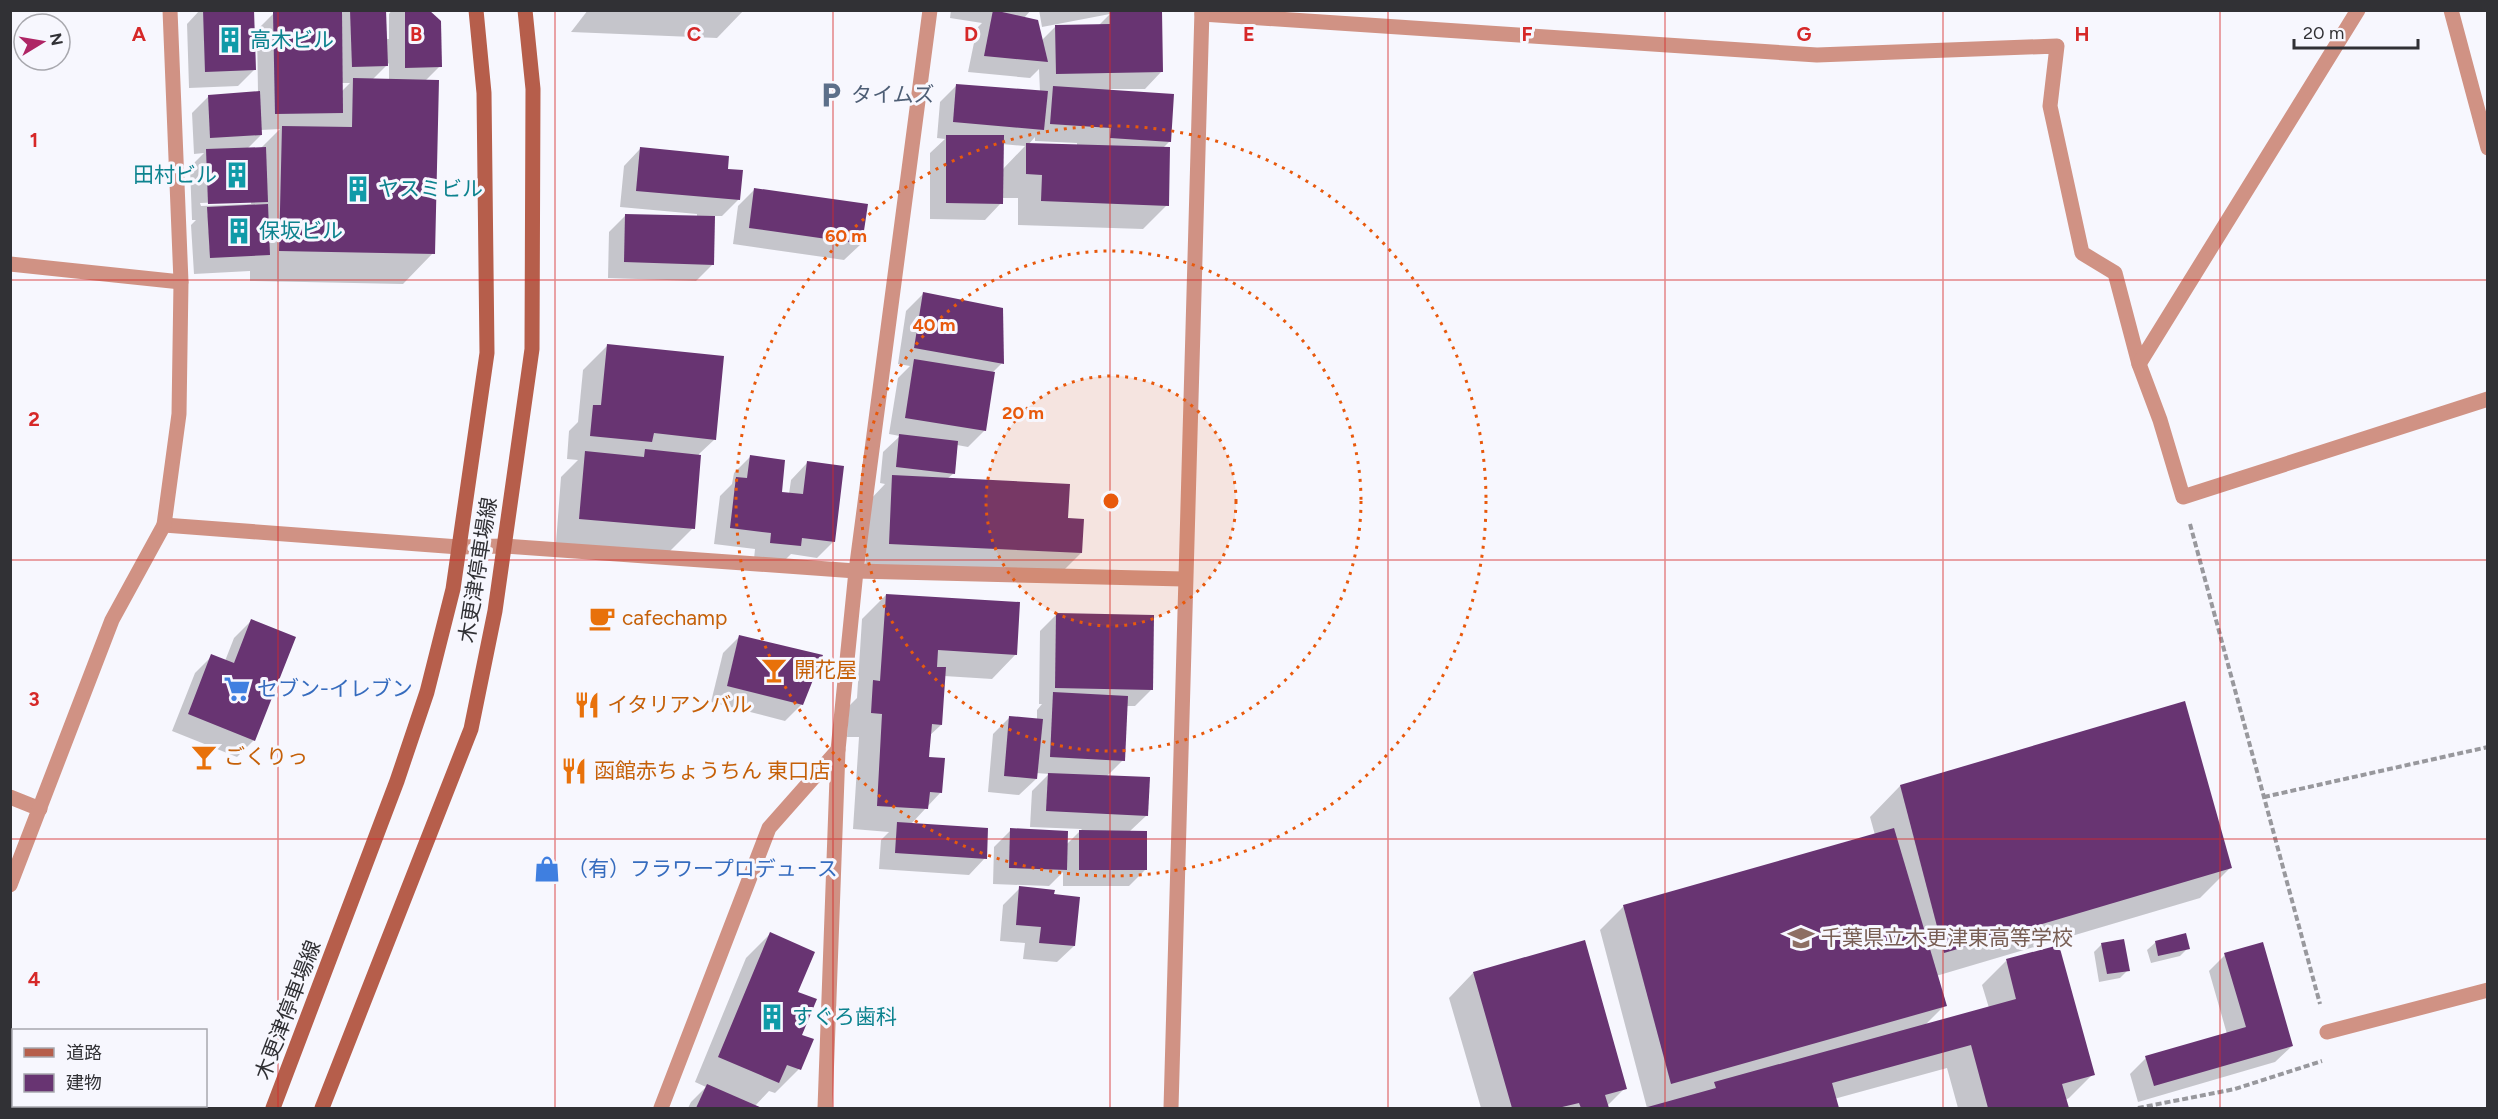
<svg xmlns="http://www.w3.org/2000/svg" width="2498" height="1119" viewBox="0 0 2498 1119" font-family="Figtree,'Noto Sans JP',sans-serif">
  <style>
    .shadow { fill: #0003; fill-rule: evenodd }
    .building { fill: #683472 }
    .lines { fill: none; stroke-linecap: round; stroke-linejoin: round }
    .path { stroke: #98989d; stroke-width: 4; stroke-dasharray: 6 3; stroke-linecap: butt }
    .service { stroke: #d09284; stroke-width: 15 }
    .minor { stroke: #d09284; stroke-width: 15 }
    .tertiary { stroke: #d09284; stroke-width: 15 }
    .secondary { stroke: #b65e4b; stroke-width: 15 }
    .grid { fill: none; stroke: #d62828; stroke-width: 1.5; stroke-opacity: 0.55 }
    .ring { fill: none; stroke: #e8590c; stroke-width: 3; stroke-dasharray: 3 6 }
    .labels { text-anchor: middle; stroke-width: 6; stroke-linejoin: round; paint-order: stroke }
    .culture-label { font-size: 21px; fill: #0d838f; stroke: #f7f7fe; text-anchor: start }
    .service-label { font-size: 21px; fill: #4e5e75; stroke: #f7f7fe; text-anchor: start }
    .street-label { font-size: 21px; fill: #313135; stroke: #f7f7fe }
    .food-label { font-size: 21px; fill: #c56008; stroke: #f7f7fe; text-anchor: start }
    .shop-label { font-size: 21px; fill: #366cbe; stroke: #f7f7fe; text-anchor: start }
    .education-label { font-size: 21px; fill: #785e54; stroke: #f7f7fe; text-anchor: start }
    .grid-label { font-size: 20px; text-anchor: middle; font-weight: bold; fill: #d62828; stroke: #f7f7fe; stroke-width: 6; stroke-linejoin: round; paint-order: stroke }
    .centre { fill: #e8590c; stroke: #f7f7fe; stroke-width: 3 }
    .ring-label { font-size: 18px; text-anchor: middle; font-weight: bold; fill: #e8590c; stroke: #f7f7fe; stroke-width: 6; stroke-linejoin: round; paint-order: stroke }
  </style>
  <rect width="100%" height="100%" fill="#f7f7fe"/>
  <!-- shadow -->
  <g class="shadow">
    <polygon points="200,10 253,10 255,69 238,86 189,88 187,24"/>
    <path d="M 337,10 L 385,10 L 386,39 L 389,39 L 389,14 L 392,10 L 427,10 L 440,66 L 425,81 L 433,253 L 403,284 L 250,281 L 250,271 L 194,274 L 191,225 L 196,220 L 192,220 L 190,167 L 204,153 L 194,154 L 192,113 L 209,96 L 258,93 L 257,30 L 274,13 L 335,12 ZM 389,63 L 389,80 L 372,80 ZM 341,83 L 350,83 L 341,92 ZM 280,129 L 261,148 L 247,149 L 261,135 L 261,130 ZM 251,201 L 251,204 L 201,206 L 200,203 Z"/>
    <polygon points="588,10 744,10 717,38 571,32"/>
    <path d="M 951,10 L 1031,10 L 1024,18 L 1041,41 L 1055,27 L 1098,26 L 1110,14 L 1042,27 L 1039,10 L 1129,10 L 1123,13 L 1161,72 L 1145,89 L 1110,89 L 1110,91 L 1170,141 L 1162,149 L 1167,205 L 1143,229 L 1018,225 L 1018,198 L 1001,198 L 1001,203 L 985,220 L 930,219 L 930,153 L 945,139 L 937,138 L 940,102 L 957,85 L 1040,92 L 1039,69 L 1030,78 L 968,72 L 977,28 L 982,23 L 950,18 ZM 1035,137 L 1035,141 L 1077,143 L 1077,146 L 1028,145 ZM 1002,144 L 1025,146 L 1002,170 Z"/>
    <polygon points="640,149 727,170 738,200 722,216 714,216 713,264 696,281 608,278 609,232 626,215 697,217 697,214 620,207 624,166"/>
    <polygon points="755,189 861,244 844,260 733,244 738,206"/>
    <polygon points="923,294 1002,363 992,373 985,430 968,447 957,445 954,473 947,479 1067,520 1081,553 1057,577 865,568 869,501 885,484 880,483 883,452 900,436 889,434 898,378 910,366 898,364 906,311"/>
    <polygon points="607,346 715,439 699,454 693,528 669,552 556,543 561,477 578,460 567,459 569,431 578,422 583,370"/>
    <polygon points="750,457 780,493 789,494 791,480 807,463 834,541 817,558 791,554 783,562 754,559 755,549 714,544 720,496 732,484 734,473"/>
    <polygon points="886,595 1016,654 992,679 944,676 941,725 929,736 928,759 941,792 911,824 985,858 969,875 879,869 881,840 889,832 853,829 859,737 847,737 849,706 857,698 862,619"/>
    <polygon points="1057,614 1152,689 1135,706 1126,706 1123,760 1106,777 1147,815 1129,832 1145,870 1129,886 1063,886 1063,872 1049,886 993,884 994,847 1011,830 1066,845 1082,829 1030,827 1032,791 1049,774 1036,773 1036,779 1019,795 988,792 993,734 1010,717 1037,720 1037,710 1042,704 1039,704 1040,631"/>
    <polygon points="251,621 254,740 237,757 172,731 195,673 212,656 225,661 234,638"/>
    <polygon points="739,637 802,704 785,721 711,702 723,653"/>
    <polygon points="1900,786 2230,868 2200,898 1936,976 1945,1005 1924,1026 1989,1008 1982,985 2006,961 2093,1074 2069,1098 2065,1100 2067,1108 1958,1108 1947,1068 1834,1099 1837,1108 1647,1108 1600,930 1624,906 1875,835 1870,817"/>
    <polygon points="1020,888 1053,895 1074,946 1057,962 1023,959 1025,943 1000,941 1003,905"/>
    <polygon points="770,934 796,993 800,1035 799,1069 775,1093 769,1091 754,1107 758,1108 688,1108 691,1102 706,1087 695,1082 746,958"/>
    <polygon points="2156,942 2188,948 2180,956 2151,963 2147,950"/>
    <polygon points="2102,944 2128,970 2120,978 2099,982 2094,952"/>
    <polygon points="2225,955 2292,1046 2275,1062 2138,1102 2130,1074 2146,1058 2227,1034 2209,971"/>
    <polygon points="1473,973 1625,1088 1607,1106 1608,1108 1481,1108 1449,998"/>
  </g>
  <!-- building -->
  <g class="building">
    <polygon points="203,10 254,10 256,70 205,72"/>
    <polygon points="350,10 386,10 388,66 352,67"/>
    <polygon points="405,10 429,10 441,21 442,67 405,68"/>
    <polygon points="993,10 1038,20 1048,62 984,56"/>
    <polygon points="342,11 343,113 275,114 273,12"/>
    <polygon points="1162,11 1163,72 1056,74 1055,25 1110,24 1110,12"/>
    <polygon points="353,78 439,80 435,254 279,251 282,126 352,127"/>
    <polygon points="956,84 1048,91 1044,130 953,122"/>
    <polygon points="1053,86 1174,94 1171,142 1110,138 1111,128 1050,124"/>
    <polygon points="260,91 262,135 210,138 208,95"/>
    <polygon points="946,135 1004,135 1003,204 946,203"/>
    <polygon points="1026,143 1170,147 1169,206 1041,201 1042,175 1026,174"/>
    <polygon points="266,147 268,202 208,204 206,149"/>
    <polygon points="640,147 729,156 728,169 743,170 740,200 636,191"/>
    <polygon points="754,188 868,204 862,244 749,228"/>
    <polygon points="268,204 270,255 210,258 207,207"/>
    <polygon points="625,214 715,216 714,265 624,262"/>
    <polygon points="923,292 1003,308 1004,364 914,348"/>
    <polygon points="607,344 724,356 716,440 654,433 652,442 590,436 593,405 601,405"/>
    <polygon points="914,359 995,372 986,431 905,418"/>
    <polygon points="899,434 958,441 955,474 896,467"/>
    <polygon points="645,449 701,455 695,529 579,519 585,451 644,457"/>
    <polygon points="750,455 785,460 782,492 803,494 807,461 844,466 835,542 802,538 801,546 770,543 771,533 730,528 736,477 747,478"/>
    <polygon points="892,475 1070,484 1068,518 1084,519 1082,553 889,544"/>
    <polygon points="886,594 1020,602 1017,655 938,650 937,667 946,667 942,725 932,724 929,757 945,758 942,793 930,792 928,809 877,806 882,714 871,713 873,680 880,681"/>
    <polygon points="1056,613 1154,615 1153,690 1055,688"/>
    <polygon points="251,619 296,637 255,741 188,714 211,654 234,663"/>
    <polygon points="739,635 823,655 803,705 727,686"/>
    <polygon points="1053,692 1128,696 1125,761 1050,757"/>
    <polygon points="2185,701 2232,868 1944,953 1900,785"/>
    <polygon points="1009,716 1043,719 1037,779 1004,776"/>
    <polygon points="1048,773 1150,777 1148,816 1046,811"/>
    <polygon points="897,822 988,828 987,859 895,853"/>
    <polygon points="1010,828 1068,831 1067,870 1009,868"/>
    <polygon points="1894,828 1947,1006 1671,1084 1623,905"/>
    <polygon points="1079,830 1147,831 1147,870 1079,870"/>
    <polygon points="1019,886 1055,890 1054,894 1080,897 1075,946 1039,943 1041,927 1016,925"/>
    <polygon points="770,932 815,952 798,992 817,999 802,1035 814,1039 801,1070 787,1065 779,1083 718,1057"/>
    <polygon points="2186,933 2190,949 2158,956 2155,941"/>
    <polygon points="2124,939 2130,971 2107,974 2101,943"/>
    <polygon points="1585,940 1627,1089 1605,1095 1609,1108 1581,1108 1579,1103 1558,1108 1512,1108 1473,972"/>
    <polygon points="2263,942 2293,1046 2154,1086 2145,1056 2246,1027 2224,953"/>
    <polygon points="2059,945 2095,1075 2062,1084 2069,1108 1988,1108 1971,1045 1832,1083 1839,1108 1644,1108 1716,1088 1714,1082 2016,999 2006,959"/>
    <polygon points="707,1084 762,1108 696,1108"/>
  </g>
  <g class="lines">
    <!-- path -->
    <g class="path">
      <polyline points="2190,524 2320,1004"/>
      <polyline points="2264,797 2488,747"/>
      <polyline points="2138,1108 2235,1089 2322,1061"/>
    </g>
    <!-- service -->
    <polyline class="service" points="2327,1032 2488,990"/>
    <!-- minor -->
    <g class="minor">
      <polyline points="1202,14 1817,55 2057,46 2050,106 2082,253 2115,273 2139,364 2160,420 2183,497 2488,399"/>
      <polyline points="10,264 181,282"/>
      <polyline points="2139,364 2358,10"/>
      <polyline points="164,525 459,547 504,546 856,571 1184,579"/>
      <polyline points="10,797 40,809"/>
      <polyline points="10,885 112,620 164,525 179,414 181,282 170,10"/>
      <polyline points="661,1108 769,828 838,750"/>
      <polyline points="825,1108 838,750 856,571 930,10"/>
    </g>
    <!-- tertiary -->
    <g class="tertiary">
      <polyline points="2451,10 2488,148"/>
      <polyline points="1171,1108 1202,10"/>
    </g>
    <!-- secondary -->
    <g class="secondary">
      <polyline points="273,1108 397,781 427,692 453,589 487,353 484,93 476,10"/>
      <polyline points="322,1108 471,729 495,611 532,349 533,89 525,10"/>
    </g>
  </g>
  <!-- grid -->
  <path class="grid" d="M 278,10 L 278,1108M 555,10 L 555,1108M 833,10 L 833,1108M 1110,10 L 1110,1108M 1388,10 L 1388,1108M 1665,10 L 1665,1108M 1943,10 L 1943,1108M 2220,10 L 2220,1108M 10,280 L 2488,280M 10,560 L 2488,560M 10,839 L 2488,839"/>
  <!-- distance rings -->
  <circle cx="1111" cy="501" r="125" fill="#e8590c" fill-opacity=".12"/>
  <g class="ring">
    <circle cx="1111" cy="501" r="125"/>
    <circle cx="1111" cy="501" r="250"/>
    <circle cx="1111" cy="501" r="375"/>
  </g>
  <!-- icons -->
  <defs>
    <g id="building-bare" transform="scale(2.07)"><path d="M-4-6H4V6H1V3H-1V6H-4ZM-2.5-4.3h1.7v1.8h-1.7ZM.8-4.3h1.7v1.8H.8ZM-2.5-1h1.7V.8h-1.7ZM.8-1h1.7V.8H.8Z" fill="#0f9aa8" stroke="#f7f7fe" stroke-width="2.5" paint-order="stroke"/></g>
    <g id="parking-bare" transform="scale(2.07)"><path d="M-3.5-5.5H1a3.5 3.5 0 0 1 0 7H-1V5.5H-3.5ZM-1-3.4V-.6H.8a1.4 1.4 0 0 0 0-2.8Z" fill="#5c6f8a" stroke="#f7f7fe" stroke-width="2.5" paint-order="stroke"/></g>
    <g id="cafe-bare" transform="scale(2.07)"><path d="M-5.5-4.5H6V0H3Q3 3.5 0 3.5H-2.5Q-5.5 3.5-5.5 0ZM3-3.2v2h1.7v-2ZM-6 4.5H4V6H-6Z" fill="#e8710a" stroke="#f7f7fe" stroke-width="2.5" paint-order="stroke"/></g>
    <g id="bar-bare" transform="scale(2.07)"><path d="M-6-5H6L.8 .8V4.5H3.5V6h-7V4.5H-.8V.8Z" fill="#e8710a" stroke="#f7f7fe" stroke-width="2.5" paint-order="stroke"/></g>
    <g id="supermarket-bare" transform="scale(2.07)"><path d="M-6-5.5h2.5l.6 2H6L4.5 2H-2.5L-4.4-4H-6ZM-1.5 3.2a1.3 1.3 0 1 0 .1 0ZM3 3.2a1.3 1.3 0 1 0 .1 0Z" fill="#3f7fe0" stroke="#f7f7fe" stroke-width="2.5" paint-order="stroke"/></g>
    <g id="restaurant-bare" transform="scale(2.07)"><path d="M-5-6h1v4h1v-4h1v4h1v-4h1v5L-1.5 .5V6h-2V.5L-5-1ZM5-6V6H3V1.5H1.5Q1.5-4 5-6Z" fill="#e8710a" stroke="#f7f7fe" stroke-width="2.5" paint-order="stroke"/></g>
    <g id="shop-bare" transform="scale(2.07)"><path d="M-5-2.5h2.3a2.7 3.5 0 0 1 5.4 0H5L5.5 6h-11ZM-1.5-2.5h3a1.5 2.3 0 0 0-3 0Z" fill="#3f7fe0" stroke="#f7f7fe" stroke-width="2.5" paint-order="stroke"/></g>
    <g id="school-bare" transform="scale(2.07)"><path d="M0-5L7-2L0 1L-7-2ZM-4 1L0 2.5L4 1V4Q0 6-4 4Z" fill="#8d6e63" stroke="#f7f7fe" stroke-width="2.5" paint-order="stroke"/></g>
  </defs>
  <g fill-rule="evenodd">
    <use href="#building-bare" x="230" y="40"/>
    <use href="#parking-bare" x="831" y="95"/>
    <use href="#building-bare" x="237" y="175"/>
    <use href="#building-bare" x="358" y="189"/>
    <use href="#building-bare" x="239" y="231"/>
    <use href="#cafe-bare" x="602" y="618"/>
    <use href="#bar-bare" x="774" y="670"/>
    <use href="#supermarket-bare" x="237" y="689"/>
    <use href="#restaurant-bare" x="587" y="705"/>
    <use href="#bar-bare" x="204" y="757"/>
    <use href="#restaurant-bare" x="574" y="771"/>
    <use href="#shop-bare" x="547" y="869"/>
    <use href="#school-bare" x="1801" y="938"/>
    <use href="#building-bare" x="772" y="1017"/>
  </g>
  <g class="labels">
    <!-- culture labels -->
    <g class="culture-label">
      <text x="250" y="47">高木ビル</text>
      <text x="217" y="182" text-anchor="end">田村ビル</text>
      <text x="378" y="196">ヤスミビル</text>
      <text x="259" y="238">保坂ビル</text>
      <text x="792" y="1024">すぐろ歯科</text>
    </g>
    <!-- service labels -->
    <g class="service-label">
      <text x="851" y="102">タイムズ</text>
    </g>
    <!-- street labels -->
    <g class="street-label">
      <text transform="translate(478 570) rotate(-81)" y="7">木更津停車場線</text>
      <text transform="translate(288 1010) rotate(-69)" y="7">木更津停車場線</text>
    </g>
    <!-- food labels -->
    <g class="food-label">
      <text x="622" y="625">cafechamp</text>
      <text x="794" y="677">開花屋</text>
      <text x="607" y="712">イタリアンバル</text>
      <text x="224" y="764">ごくりっ</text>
      <text x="594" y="778">函館赤ちょうちん 東口店</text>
    </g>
    <!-- shop labels -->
    <g class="shop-label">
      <text x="257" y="696">セブン-イレブン</text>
      <text x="567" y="876">（有）フラワープロデュース</text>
    </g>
    <!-- education labels -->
    <g class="education-label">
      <text x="1821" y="945">千葉県立木更津東高等学校</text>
    </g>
  </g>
  <g class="grid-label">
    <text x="139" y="41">A</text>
    <text x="416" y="41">B</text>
    <text x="694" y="41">C</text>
    <text x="971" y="41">D</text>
    <text x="1249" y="41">E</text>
    <text x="1527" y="41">F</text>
    <text x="1804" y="41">G</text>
    <text x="2082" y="41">H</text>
    <text x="34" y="147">1</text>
    <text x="34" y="426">2</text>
    <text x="34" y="706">3</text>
    <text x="34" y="986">4</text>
  </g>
  <circle cx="1111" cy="501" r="9" class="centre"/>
  <g class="ring-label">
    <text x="846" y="242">60 m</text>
    <text x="934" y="331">40 m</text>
    <text x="1023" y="419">20 m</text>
  </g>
  <!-- border -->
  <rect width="2498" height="1119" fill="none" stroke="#313135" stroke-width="24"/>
  <!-- legend -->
  <rect x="12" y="1029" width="195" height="78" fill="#f7f7fe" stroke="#a8a8ae" stroke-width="1.5"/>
  <rect x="24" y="1048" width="30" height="9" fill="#b65e4b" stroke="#a8a8ae" stroke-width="1.5"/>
  <text x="66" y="1059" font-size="18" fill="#313135">道路</text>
  <rect x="24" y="1074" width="30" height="18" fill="#683472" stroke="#a8a8ae" stroke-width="1.5"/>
  <text x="66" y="1089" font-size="18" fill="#313135">建物</text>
  <!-- north arrow -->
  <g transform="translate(42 42) rotate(79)"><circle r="28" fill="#f7f7fe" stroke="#a8a8ae" stroke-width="1.5"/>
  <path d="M0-4.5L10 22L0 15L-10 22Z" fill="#af2565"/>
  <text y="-9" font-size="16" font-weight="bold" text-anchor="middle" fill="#313135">N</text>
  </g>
  <!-- scale -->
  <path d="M2294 39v9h124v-9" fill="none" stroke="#313135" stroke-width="3"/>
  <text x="2303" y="39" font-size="18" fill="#313135" stroke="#f7f7fe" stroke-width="4.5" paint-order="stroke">20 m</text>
</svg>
